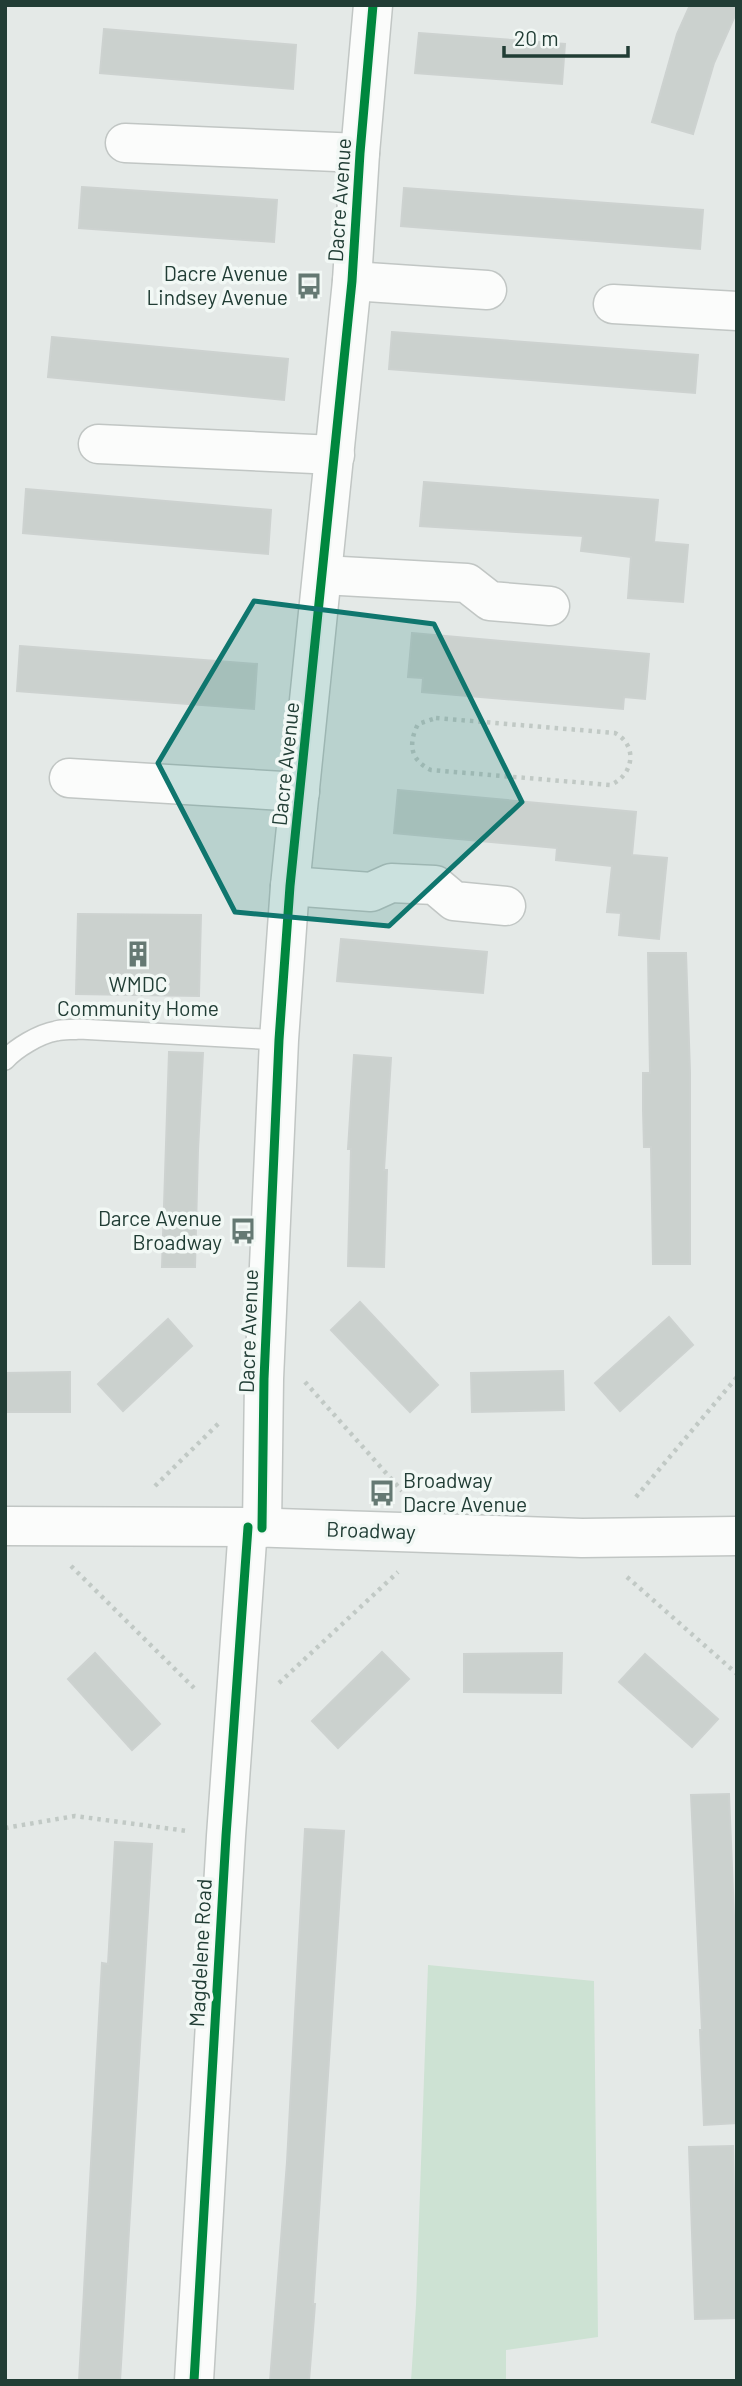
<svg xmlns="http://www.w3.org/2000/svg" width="742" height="2386" viewBox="0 0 742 2386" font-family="Barlow,sans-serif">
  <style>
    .green { fill: #cde2d3 }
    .building { fill: #cbd1ce; stroke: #cdd2d0; stroke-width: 2 }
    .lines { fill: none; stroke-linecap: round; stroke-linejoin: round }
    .service-casing { stroke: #c1c6c4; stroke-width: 22 }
    .minor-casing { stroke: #c1c6c4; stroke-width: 41 }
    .tertiary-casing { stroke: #c1c6c4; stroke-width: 41 }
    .path { stroke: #c1c9c5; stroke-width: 4.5; stroke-dasharray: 3.5 5; stroke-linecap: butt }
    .service { stroke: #fbfcfb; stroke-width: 19 }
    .minor { stroke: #fbfcfb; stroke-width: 38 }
    .tertiary { stroke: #fbfcfb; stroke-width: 38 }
    .cycleway-casing { stroke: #f2f8f5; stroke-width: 13 }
    .cycleway { stroke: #00873e; stroke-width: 9 }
    .marked { fill: #0f766e; fill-opacity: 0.2; stroke: #0f766e; stroke-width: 5; stroke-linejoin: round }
    .labels { text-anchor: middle; stroke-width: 7; stroke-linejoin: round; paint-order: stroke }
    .street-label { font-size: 21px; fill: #213d35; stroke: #f2f8f5 }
    .poi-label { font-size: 21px; fill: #213d35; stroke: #f2f8f5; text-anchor: end }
  </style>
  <rect width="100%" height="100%" fill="#e4e9e7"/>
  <!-- green -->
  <polygon class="green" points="428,1965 594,1981 598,2337 506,2350 506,2381 411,2381 416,2305"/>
  <!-- building -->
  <g class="building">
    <polygon points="690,5 737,5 737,11 714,63 693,134 652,122 677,34"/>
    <polygon points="104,29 296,45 293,89 100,73"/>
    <polygon points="419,33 565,44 562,84 415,73"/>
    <polygon points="82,187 277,200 274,242 79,228"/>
    <polygon points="404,188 703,210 700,249 401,226"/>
    <polygon points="392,332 698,355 695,393 389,369"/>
    <polygon points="52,337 288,359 284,400 48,377"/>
    <polygon points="424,482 658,500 654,542 688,545 683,602 628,598 631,557 581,551 583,536 420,526"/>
    <polygon points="26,489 271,510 268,554 23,533"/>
    <polygon points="412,633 649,654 645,699 624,697 623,709 422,692 423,678 408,677"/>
    <polygon points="20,646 257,664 254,709 17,691"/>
    <polygon points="398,790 636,812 632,855 667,858 659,939 619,935 621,913 607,912 612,866 556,860 557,848 394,833"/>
    <polygon points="78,914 201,915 199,996 76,994"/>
    <polygon points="341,939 487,952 483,993 337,981"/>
    <polygon points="648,953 686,953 690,1072 690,1264 653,1264 651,1147 644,1147 643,1110 643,1073 650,1073"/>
    <polygon points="169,1052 203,1053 198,1150 195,1267 162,1267"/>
    <polygon points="354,1055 391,1058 384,1170 387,1170 384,1267 348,1266 351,1149 348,1149"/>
    <polygon points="360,1302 438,1385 410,1412 331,1330"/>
    <polygon points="669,1317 693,1345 620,1411 595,1383"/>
    <polygon points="168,1319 192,1346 123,1411 98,1384"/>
    <polygon points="563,1371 564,1410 472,1412 471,1373"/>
    <polygon points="70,1372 70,1412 5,1412 5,1373"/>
    <polygon points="382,1652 409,1679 338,1748 312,1721"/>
    <polygon points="95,1653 160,1724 132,1750 68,1679"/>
    <polygon points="562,1653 561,1693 464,1692 464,1654"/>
    <polygon points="645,1654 718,1719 692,1747 619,1682"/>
    <polygon points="729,1794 737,1989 737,2123 704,2125 700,2030 702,2030 691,1795"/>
    <polygon points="305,1829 344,1831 313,2304 315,2304 309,2381 270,2381 287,2162"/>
    <polygon points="115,1842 152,1844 120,2381 79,2381 102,1963 108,1964"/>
    <polygon points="733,2146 737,2318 695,2319 689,2147"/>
  </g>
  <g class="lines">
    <!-- service casing -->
    <g class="service-casing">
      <path id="service" d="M 5,1060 C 16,1048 39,1034 56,1031 C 63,1029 72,1030 79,1029 L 279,1040"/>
    </g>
    <!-- minor casing -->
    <g class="minor-casing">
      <g id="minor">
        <polyline points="125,143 360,153"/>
        <polyline points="352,281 487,290"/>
        <polyline points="613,304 737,311"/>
        <polyline points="98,444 335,455"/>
        <polyline points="323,575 467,583 490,601 550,606"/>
        <polyline points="69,778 300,792"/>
        <polyline points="290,886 371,892 391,883 435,885 454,901 506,906"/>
        <polyline points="262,1528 264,1379 279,1040 290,886 352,281 360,153 373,5"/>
        <polyline points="194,2381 226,1836 248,1527"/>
      </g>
    </g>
    <!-- tertiary casing -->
    <g class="tertiary-casing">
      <polyline id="tertiary" points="5,1526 248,1527 582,1538 737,1536"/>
    </g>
    <!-- path -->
    <g class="path">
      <path d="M 436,718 L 615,733 C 639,746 633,776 610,785 L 431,770 C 410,760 408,744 418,724 Z"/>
      <polyline points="305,1382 402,1491"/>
      <polyline points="155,1486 221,1421"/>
      <polyline points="636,1497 737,1377"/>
      <polyline points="71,1566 194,1688"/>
      <polyline points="627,1577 737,1674"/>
      <polyline points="279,1683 398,1572"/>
      <polyline points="5,1828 75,1816 187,1831"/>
    </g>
    <!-- service -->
    <use href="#service" class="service"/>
    <!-- minor -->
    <use href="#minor" class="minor"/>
    <!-- tertiary -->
    <use href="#tertiary" class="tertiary"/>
    <!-- cycleway casing -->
    <g class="cycleway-casing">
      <g id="cycleway">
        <polyline points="262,1528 264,1379 279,1040 290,886 352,281 360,153 373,5"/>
        <polyline points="194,2381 226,1836 248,1527"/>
      </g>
    </g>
    <!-- cycleway -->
    <use href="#cycleway" class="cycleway"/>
  </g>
  <!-- marked area -->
  <path class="marked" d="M 254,601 L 434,624 L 522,802 L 389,926 L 235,912 L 158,763 Z"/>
  <!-- icons -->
  <defs>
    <g id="bus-bare" transform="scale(2.1)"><path d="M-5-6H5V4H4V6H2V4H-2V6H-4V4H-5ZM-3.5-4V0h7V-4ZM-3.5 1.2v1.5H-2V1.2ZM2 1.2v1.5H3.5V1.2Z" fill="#657973" stroke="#f2f8f5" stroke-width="2.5" paint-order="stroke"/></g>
    <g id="building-bare" transform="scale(2.1)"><path d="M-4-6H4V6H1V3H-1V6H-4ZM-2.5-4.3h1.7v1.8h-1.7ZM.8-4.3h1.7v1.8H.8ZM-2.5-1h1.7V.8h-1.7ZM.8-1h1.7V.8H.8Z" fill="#657973" stroke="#f2f8f5" stroke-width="2.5" paint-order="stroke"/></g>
  </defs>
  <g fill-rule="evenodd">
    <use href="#bus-bare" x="309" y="286"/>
    <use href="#building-bare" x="138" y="954"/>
    <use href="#bus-bare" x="243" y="1231"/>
    <use href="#bus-bare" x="382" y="1493"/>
  </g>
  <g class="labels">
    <!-- street labels -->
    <g class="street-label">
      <text transform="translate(340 200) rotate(-86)" y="7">Dacre Avenue</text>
      <text transform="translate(286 764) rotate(-84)" y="7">Dacre Avenue</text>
      <text transform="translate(249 1331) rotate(-88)" y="7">Dacre Avenue</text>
      <text transform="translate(371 1531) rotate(2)" y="7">Broadway</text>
      <text transform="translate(201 1953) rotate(-87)" y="7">Magdelene Road</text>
    </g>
    <!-- poi labels -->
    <g class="poi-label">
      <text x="288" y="281">Dacre Avenue<tspan x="288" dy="24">Lindsey Avenue</tspan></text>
      <text x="138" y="992" text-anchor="middle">WMDC<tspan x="138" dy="24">Community Home</tspan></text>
      <text x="222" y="1226">Darce Avenue<tspan x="222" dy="24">Broadway</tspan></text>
      <text x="403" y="1488" text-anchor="start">Broadway<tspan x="403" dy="24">Dacre Avenue</tspan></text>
    </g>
  </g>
  <!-- border -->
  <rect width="742" height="2386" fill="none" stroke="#213d35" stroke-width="14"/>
  <!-- scale -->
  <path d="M504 46v10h124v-10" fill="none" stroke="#213d35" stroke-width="3.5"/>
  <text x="514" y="46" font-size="21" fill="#213d35" stroke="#f2f8f5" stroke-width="5" paint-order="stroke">20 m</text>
</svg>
